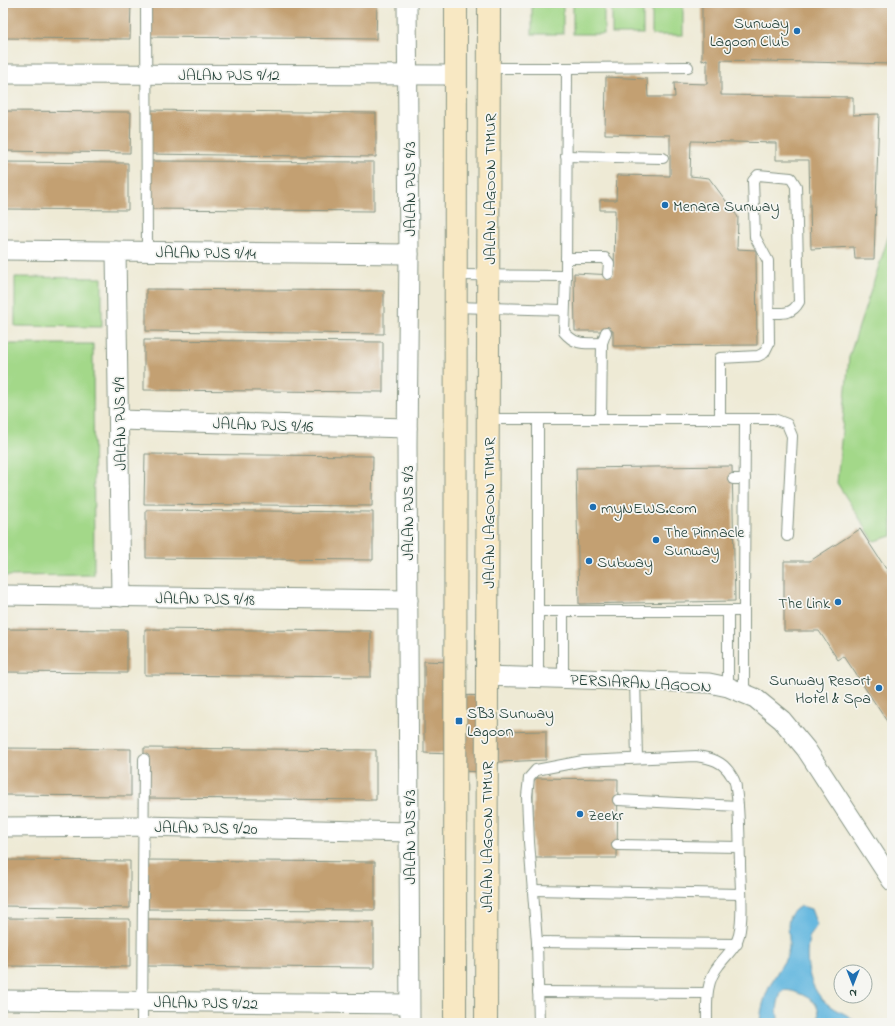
<svg xmlns="http://www.w3.org/2000/svg" width="895" height="1026" viewBox="0 0 895 1026" font-family="'Indie Flower',sans-serif">
  <style>
    .green { fill: #a3d889; stroke: #618a5e }
    .water { fill: #63b7df; stroke: #417a8a }
    .building { fill: #c3a072 }
    .lines { fill: none; stroke-linecap: round; stroke-linejoin: round }
    .lane-casing { stroke: #869484; stroke-width: 12 }
    .street-casing { stroke: #869484; stroke-width: 21 }
    .secondary-casing { stroke: #869484; stroke-width: 24 }
    .lane { stroke: #fff; stroke-width: 10 }
    .street { stroke: #fff; stroke-width: 19 }
    .secondary { stroke: #f8e8c3; stroke-width: 22 }
    .poi-dot { fill: #1f6fb2; stroke: #f6f6f2; stroke-width: 1.5 }
    .labels { text-anchor: middle; stroke-width: 3.5; stroke-linejoin: round; paint-order: stroke }
    .poi-label { font-size: 16px; fill: #1f3d34; stroke: #f6f6f2; text-anchor: start }
    .street-label { font-size: 16px; fill: #1f3d34; stroke: #f6f6f2 }
  </style>
  <rect width="100%" height="100%" fill="#f6f6f2"/>
  <filter id="ink" filterUnits="userSpaceOnUse"><feTurbulence type="fractalNoise" baseFrequency=".025" numOctaves="2"/><feDisplacementMap in="SourceGraphic" scale="8" xChannelSelector="R" yChannelSelector="G"/><feConvolveMatrix kernelMatrix="1 2 1 2 8 2 1 2 1" color-interpolation-filters="sRGB"/></filter>
  <filter id="wash" filterUnits="userSpaceOnUse"><feTurbulence type="fractalNoise" baseFrequency=".012" numOctaves="4" result="noise"/><feDisplacementMap in="SourceGraphic" scale="16" xChannelSelector="R" yChannelSelector="G"/><feGaussianBlur stdDeviation="0.9" result="paint"/><feColorMatrix in="noise" values="0 0 0 0 0 0 0 0 0 0 0 0 0 0 0 0 0 1.4 0 .05"/><feComposite in="paint" operator="in"/></filter>
  <g filter="url(#wash)">
    <rect width="100%" height="100%" fill="#eeead5"/>
    <!-- green -->
    <g class="green">
      <rect x="532" y="3" width="31" height="31"/>
      <rect x="573" y="3" width="31" height="31"/>
      <rect x="612" y="3" width="31" height="31"/>
      <rect x="652" y="3" width="31" height="32"/>
      <polygon points="892,226 892,536 874,541 837,483 849,357"/>
      <polygon points="15,277 102,278 102,327 15,326"/>
      <polygon points="3,344 93,344 94,575 3,576"/>
    </g>
    <!-- water -->
    <path class="water" d="M 801,906 L 811,909 L 817,925 C 815,929 810,934 809,938 C 804,963 809,991 830,1006 C 839,1013 849,1013 855,1023 C 849,1023 844,1022 838,1021 C 833,1020 824,1023 818,1023 C 820,1016 819,1008 814,1002 C 807,996 790,988 782,991 C 777,1002 776,1011 779,1023 L 760,1023 C 761,1004 768,987 778,971 C 782,964 786,960 788,952 C 793,932 779,918 801,906 Z"/>
    <g id="blocks">
      <!-- building -->
      <g class="building">
        <polygon points="3,3 131,3 130,39 3,38"/>
        <polygon points="147,3 377,3 376,39 146,37"/>
        <polygon points="702,3 892,3 892,64 721,60 721,95 853,97 853,115 879,114 874,259 855,259 854,247 811,249 809,160 776,160 776,143 691,141 690,176 709,178 738,217 737,249 756,250 757,345 613,346 613,331 575,331 574,273 614,275 615,210 600,210 600,200 616,200 617,175 670,176 670,135 605,134 606,77 647,79 648,97 675,97 674,83 707,84 707,59 702,61"/>
        <polygon points="147,110 376,113 376,157 147,154"/>
        <polygon points="3,111 131,112 130,153 3,151"/>
        <polygon points="149,161 374,162 374,211 149,209"/>
        <polygon points="3,162 128,163 128,210 3,209"/>
        <polygon points="146,289 384,291 384,334 146,331"/>
        <polygon points="144,340 383,342 383,392 144,390"/>
        <polygon points="145,454 373,456 372,506 144,504"/>
        <polygon points="732,466 735,601 579,604 576,468"/>
        <polygon points="146,510 373,512 373,560 146,558"/>
        <polygon points="860,529 892,578 892,720 888,723 844,656 838,660 819,631 784,631 784,561 810,561"/>
        <polygon points="3,629 127,630 127,673 3,672"/>
        <polygon points="145,629 371,631 371,677 145,675"/>
        <polygon points="424,661 450,662 451,695 494,696 493,727 499,732 546,731 546,760 499,762 493,772 451,771 451,754 424,753"/>
        <polygon points="3,748 131,749 131,796 3,795"/>
        <polygon points="144,748 376,750 376,800 144,798"/>
        <polygon points="533,778 618,779 617,858 533,858"/>
        <polygon points="3,860 130,861 130,908 3,906"/>
        <polygon points="145,860 375,862 375,910 145,909"/>
        <polygon points="3,918 130,919 130,967 3,966"/>
        <polygon points="144,919 374,922 374,968 144,966"/>
      </g>
    </g>
  </g>
  <g filter="url(#ink)">
    <use href="#blocks" fill-opacity="0" stroke="#869484" stroke-width="1"/>
    <g class="lines">
      <!-- lane casing -->
      <g class="lane-casing">
        <g id="lane">
          <polyline points="146,3 147,252"/>
          <path d="M 489,68 L 567,68 L 566,276 L 564,332 C 576,346 585,343 602,343"/>
          <polyline points="567,68 688,67"/>
          <polyline points="566,156 663,158"/>
          <polyline points="566,258 605,258 609,263 608,274"/>
          <polyline points="455,275 566,276"/>
          <polyline points="455,307 564,310"/>
          <polyline points="488,419 774,419 787,424 792,436 787,536"/>
          <polyline points="538,419 538,611 744,611 745,419"/>
          <polyline points="601,419 602,343 606,332"/>
          <path d="M 720,419 L 720,358 L 758,356 L 764,353 L 769,343 L 768,261 L 755,237 L 753,181 L 758,175 L 791,178 L 796,186 L 799,302 C 792,315 782,313 769,313"/>
          <polyline points="733,479 745,479"/>
          <polyline points="538,611 538,678"/>
          <polyline points="744,611 744,693"/>
          <polyline points="563,678 563,611"/>
          <polyline points="635,680 637,758"/>
          <polyline points="728,687 728,611"/>
          <polyline points="618,800 738,806"/>
          <polyline points="617,845 739,847"/>
          <polyline points="533,890 741,894"/>
          <polyline points="537,942 737,944"/>
          <polyline points="538,992 707,993"/>
          <polyline points="142,1023 144,759"/>
          <path d="M 539,1023 L 537,942 L 529,842 L 527,796 L 529,778 L 536,770 L 583,761 L 696,756 C 711,758 723,761 731,775 C 734,779 736,785 736,789 C 740,813 739,838 740,862 C 740,884 744,914 739,935 C 736,948 726,955 719,965 C 705,982 707,1002 707,1023"/>
        </g>
      </g>
      <!-- street casing -->
      <g class="street-casing">
        <g id="street">
          <polyline points="407,3 409,254 407,445 410,1023"/>
          <polyline points="3,74 456,75"/>
          <polyline points="3,250 409,254"/>
          <polyline points="116,251 121,597"/>
          <polyline points="119,420 407,428"/>
          <polyline points="3,595 408,600"/>
          <polyline points="487,676 709,683 728,687 755,698 782,720 806,749 892,881"/>
          <polyline points="3,827 143,826 409,832"/>
          <polyline points="3,1000 409,1004"/>
        </g>
      </g>
      <!-- secondary casing -->
      <g class="secondary-casing">
        <g id="secondary">
          <polyline points="455,1023 456,3"/>
          <polyline points="486,1023 489,3"/>
        </g>
      </g>
      <!-- lane -->
      <use href="#lane" class="lane"/>
      <!-- street -->
      <use href="#street" class="street"/>
      <!-- secondary -->
      <use href="#secondary" class="secondary"/>
    </g>
  </g>
  <!-- markers -->
  <g class="poi-dot">
    <circle cx="797" cy="31" r="4"/>
    <circle cx="665" cy="205" r="4"/>
    <circle cx="593" cy="507" r="4"/>
    <circle cx="656" cy="540" r="4"/>
    <circle cx="589" cy="561" r="4"/>
    <circle cx="838" cy="602" r="4"/>
    <circle cx="879" cy="688" r="4"/>
    <rect x="455" y="717" width="8" height="8" rx="2"/>
    <circle cx="580" cy="814" r="4"/>
  </g>
  <g class="labels">
    <!-- poi labels -->
    <g class="poi-label">
      <text x="789" y="28" text-anchor="end">Sunway<tspan x="789" dy="18">Lagoon Club</tspan></text>
      <text x="673" y="211">Menara Sunway</text>
      <text x="601" y="513">myNEWS.com</text>
      <text x="664" y="537">The Pinnacle<tspan x="664" dy="18">Sunway</tspan></text>
      <text x="597" y="567">Subway</text>
      <text x="830" y="608" text-anchor="end">The Link</text>
      <text x="871" y="685" text-anchor="end">Sunway Resort<tspan x="871" dy="18">Hotel &amp; Spa</tspan></text>
      <text x="467" y="718">SB3 Sunway<tspan x="467" dy="18">Lagoon</tspan></text>
      <text x="588" y="820">Zeekr</text>
    </g>
    <!-- street labels -->
    <g class="street-label">
      <text x="229" y="80">JALAN PJS 9/12</text>
      <text transform="translate(409 189) rotate(-90)" y="6">JALAN PJS 9/3</text>
      <text transform="translate(489 189) rotate(-90)" y="6">JALAN LAGOON TIMUR</text>
      <text transform="translate(206 252) rotate(1)" y="6">JALAN PJS 9/14</text>
      <text transform="translate(119 424) rotate(-91)" y="6">JALAN PJS 9/9</text>
      <text transform="translate(263 424) rotate(2)" y="6">JALAN PJS 9/16</text>
      <text transform="translate(407 513) rotate(-90)" y="6">JALAN PJS 9/3</text>
      <text transform="translate(488 513) rotate(-90)" y="6">JALAN LAGOON TIMUR</text>
      <text transform="translate(205 598) rotate(1)" y="6">JALAN PJS 9/18</text>
      <text transform="translate(641 682) rotate(3)" y="6">PERSIARAN LAGOON</text>
      <text transform="translate(206 827) rotate(1)" y="6">JALAN PJS 9/20</text>
      <text transform="translate(409 837) rotate(-90)" y="6">JALAN PJS 9/3</text>
      <text transform="translate(486 837) rotate(-90)" y="6">JALAN LAGOON TIMUR</text>
      <text transform="translate(206 1002) rotate(1)" y="6">JALAN PJS 9/22</text>
    </g>
  </g>
  <!-- margin -->
  <rect width="895" height="1026" fill="none" stroke="#f6f6f2" stroke-width="16"/>
  <!-- north arrow -->
  <g transform="translate(853 984) rotate(180)"><circle r="19" fill="#f6f6f2" stroke="#a0aca6"/>
  <path d="M0-3L7 15L0 10L-7 15Z" fill="#1f6fb2"/>
  <text y="-6" font-size="11" font-weight="bold" text-anchor="middle" fill="#1f3d34">N</text>
  </g>
</svg>
